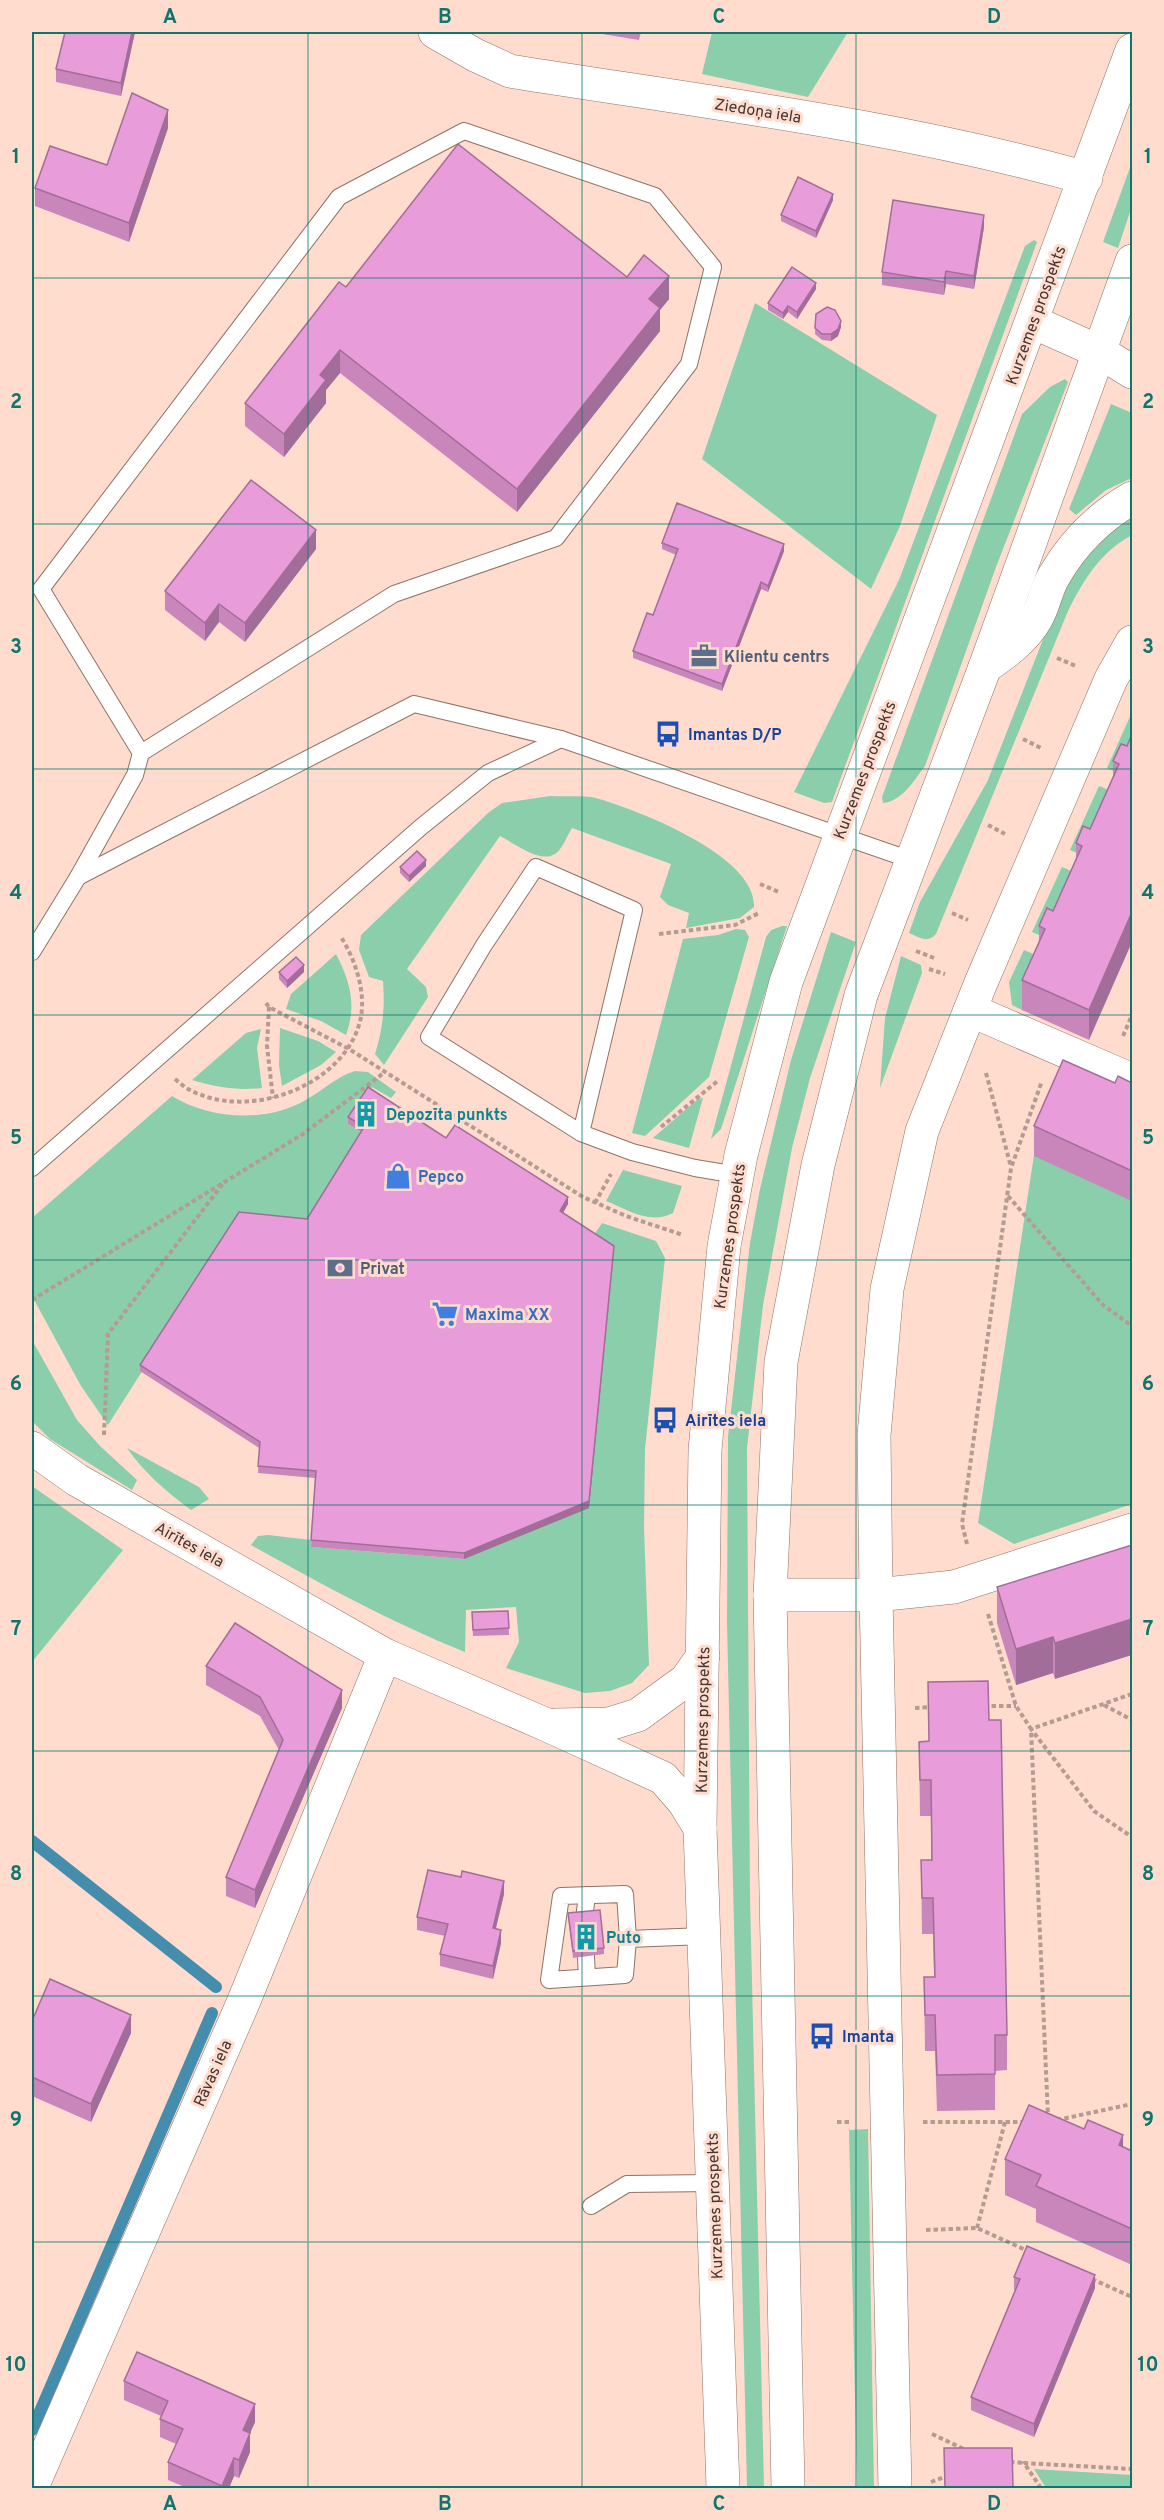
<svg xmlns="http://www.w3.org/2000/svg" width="1164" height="2520" viewBox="0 0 1164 2520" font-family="Overpass,sans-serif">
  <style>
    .green { fill: #8aceac }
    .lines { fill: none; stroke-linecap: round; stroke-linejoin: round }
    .stream { stroke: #448dad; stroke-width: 12 }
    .lane-casing { stroke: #917266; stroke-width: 18 }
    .street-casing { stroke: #917266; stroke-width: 34 }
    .secondary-casing { stroke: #917266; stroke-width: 34 }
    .path { stroke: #b69b91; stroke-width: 4; stroke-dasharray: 4.5 3; stroke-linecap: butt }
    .lane { stroke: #fff; stroke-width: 16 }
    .street { stroke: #fff; stroke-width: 33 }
    .secondary { stroke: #fff; stroke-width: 33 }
    .wall { fill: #c886bb }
    .shaded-wall { fill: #a36d99 }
    .building { fill: #e99cda; stroke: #a36d99; stroke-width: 1.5 }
    .grid { fill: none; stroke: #0f766e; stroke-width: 1.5; stroke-opacity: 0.55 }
    .labels { text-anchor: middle; stroke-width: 6; stroke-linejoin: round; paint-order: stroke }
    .street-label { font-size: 16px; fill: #443631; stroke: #ffdcce }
    .service-label { font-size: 16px; font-weight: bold; fill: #4e5e75; stroke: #ffdcce; text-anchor: start }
    .transit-label { font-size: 16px; font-weight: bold; fill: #164399; stroke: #ffdcce; text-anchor: start }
    .culture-label { font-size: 16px; font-weight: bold; fill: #0d838f; stroke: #ffdcce; text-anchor: start }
    .shop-label { font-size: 16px; font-weight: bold; fill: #366cbe; stroke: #ffdcce; text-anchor: start }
    .neatline { fill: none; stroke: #0f766e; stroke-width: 2 }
    .grid-label { font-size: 20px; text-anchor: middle; font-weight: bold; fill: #0f766e }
  </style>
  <rect width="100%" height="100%" fill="#ffdcce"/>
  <!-- green -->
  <g class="green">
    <polygon points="712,32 848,32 808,97 702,74"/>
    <polygon points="1132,162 1132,206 1118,248 1103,242"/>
    <polygon points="1034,240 1037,242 832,802 824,803 794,792 899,580 1025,246"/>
    <polygon points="755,303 937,415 900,526 871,589 702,459"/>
    <path d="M 1065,379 L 1068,382 L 996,567 L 925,766 C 914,780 903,801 883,803 L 882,797 L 1022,414 L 1050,387 Z"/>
    <polygon points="1111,404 1132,413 1132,478 1106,490 1076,515 1069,509"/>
    <path d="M 1132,518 L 1132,535 C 1101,551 1083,581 1068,611 L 936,934 C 927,944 919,937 909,933 L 920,902 L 988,780 L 1060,596 C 1077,563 1099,535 1132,518 Z"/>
    <polygon points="1132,712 1132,764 1127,777 1107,768"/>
    <polygon points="1099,786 1119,794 1090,859 1070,850"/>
    <path d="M 550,796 C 565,797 582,795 596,798 C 638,810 757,856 754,907 L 740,918 L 686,928 L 689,913 L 668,905 L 660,897 L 671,864 L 572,828 C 568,834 565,843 560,849 C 546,869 516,844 500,836 L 407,969 L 426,987 L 428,997 L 384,1065 L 375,1054 C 383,1029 385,1007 383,981 L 369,977 L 359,950 L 361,935 L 488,813 L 502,803 Z"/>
    <polygon points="1062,867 1076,873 1053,941 1032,932"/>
    <polygon points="782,926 787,926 721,1129 711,1139 766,937 771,930"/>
    <polygon points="736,929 745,930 749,937 709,1077 645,1136 632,1133 683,939 718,935"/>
    <polygon points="831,932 856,942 810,1078 792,1148 763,1305 747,1448 750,1898 764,2488 747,2488 727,1623 728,1437 750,1243 760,1189 791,1060"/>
    <polygon points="1024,950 1045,959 1022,1010 1012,1005 1009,982"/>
    <path d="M 336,954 C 350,981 357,1005 346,1035 L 321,1021 L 286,1009 L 291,994 Z"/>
    <polygon points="901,956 921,965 922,973 880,1088 885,1018"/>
    <polygon points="280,1028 318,1041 336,1052 321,1065 282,1086 279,1065"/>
    <path d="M 261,1029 L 257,1048 L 262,1088 C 237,1091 216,1087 192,1080 L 246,1033 Z"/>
    <path d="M 355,1071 L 368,1072 L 396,1092 L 391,1098 L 372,1087 L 348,1124 L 364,1134 L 307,1225 L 239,1219 L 108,1425 L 81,1386 L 32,1296 L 32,1218 L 172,1096 C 209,1119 265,1123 304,1101 C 322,1091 336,1077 355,1071 Z"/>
    <polygon points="703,1098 689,1148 653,1138 698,1099"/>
    <polygon points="1034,1155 1132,1199 1132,1504 1014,1544 978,1523"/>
    <path d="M 623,1170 L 682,1186 L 673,1213 C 650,1225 628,1210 606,1201 Z"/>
    <path d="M 602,1223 L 656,1241 L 665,1258 L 645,1449 L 644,1528 L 649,1665 L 632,1683 L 610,1691 L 585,1693 L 506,1668 L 519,1642 L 516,1607 L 466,1610 L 465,1652 C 391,1622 321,1584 251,1545 L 258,1536 L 268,1535 L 311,1540 L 311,1547 L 464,1559 L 592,1238 Z"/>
    <polygon points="32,1340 77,1420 100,1446 137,1480 132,1490 50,1439 32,1421"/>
    <path d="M 127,1448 L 199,1487 L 209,1499 L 191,1510 C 167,1492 144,1473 127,1448 Z"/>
    <polygon points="32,1486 123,1550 32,1662"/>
    <polygon points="868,2129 874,2488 857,2488 849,2130"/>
    <polygon points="1034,2469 1132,2475 1132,2488 1046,2488"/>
  </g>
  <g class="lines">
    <!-- stream -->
    <g class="stream">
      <polyline points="32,1841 216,1987"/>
      <polyline points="32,2430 212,2013"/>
    </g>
    <!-- lane casing -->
    <g class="lane-casing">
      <g id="lane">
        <polyline points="78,877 414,704 561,739 911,860"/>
        <polyline points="32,952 78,877 135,775 141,753 394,594 556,538 689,364 713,267 655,196 464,131 339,197 41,589 141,753"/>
        <polyline points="581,1133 634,910 536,867 484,945 429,1037 581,1133 632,1152 695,1168 737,1175"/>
        <polyline points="32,1168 421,827 488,773 561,739"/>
        <polyline points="587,1895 584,1919 587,1977"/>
        <polyline points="628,1939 625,1975 549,1980 561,1896 625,1894 628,1939 704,1936"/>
        <polyline points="591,2206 627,2184 713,2183"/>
      </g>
    </g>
    <!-- street casing -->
    <g class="street-casing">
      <g id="street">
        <path d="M 435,32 L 475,55 L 510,71 C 703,102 898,125 1086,178"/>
        <polyline points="970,1010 1132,1080"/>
        <polyline points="32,1448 77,1480 385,1655 547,1725 663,1778 684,1802 700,1828"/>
        <polyline points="770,1595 876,1595 874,1435 887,1289 922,1131 980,985 1111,679 1132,642"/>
        <polyline points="556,1725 609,1724 638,1715 686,1680 703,1656"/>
        <polyline points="32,2487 243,2003 385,1655"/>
        <polyline points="895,2488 876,1595 954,1587 1132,1530"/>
      </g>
    </g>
    <!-- secondary casing -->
    <g class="secondary-casing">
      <g id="secondary">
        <polyline points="1033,322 1100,352 1132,372"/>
        <path d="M 985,667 C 1004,654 1024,640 1036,619 C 1044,606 1046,589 1054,576 C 1073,543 1099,517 1132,498"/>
        <polyline points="723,2488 700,1828 705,1450 724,1246 741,1155 786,982 1132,50"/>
        <polyline points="788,2488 770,1595 781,1362 818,1165 861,995 985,667 1132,261"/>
      </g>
    </g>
    <!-- path -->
    <g class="path">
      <polyline points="1057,658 1076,666"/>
      <polyline points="1023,739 1041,748"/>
      <polyline points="988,825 1005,834"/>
      <polyline points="760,884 779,892"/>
      <polyline points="952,913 968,920"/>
      <polyline points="659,934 735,925 759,913"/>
      <polyline points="916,951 934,958"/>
      <polyline points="929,969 945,974"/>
      <polyline points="266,1003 269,1007 349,1049 583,1197 626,1216 683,1235"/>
      <polyline points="269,1007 267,1046 273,1098"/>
      <polyline points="1123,1036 1132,1015"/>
      <polyline points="986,1073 1011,1167"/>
      <path d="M 175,1079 C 180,1083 185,1088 190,1090 C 248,1121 340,1087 359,1025 C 368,996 356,961 341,937"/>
      <polyline points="661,1127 719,1080"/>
      <polyline points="1008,1196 1103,1305 1132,1326"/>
      <polyline points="595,1203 611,1174"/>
      <polyline points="32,1300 303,1134 385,1072"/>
      <polyline points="104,1435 108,1334 225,1181"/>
      <polyline points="967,1544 962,1524 1011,1168 1042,1081"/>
      <polyline points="988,1614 1016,1706 1031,1729 1048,2117"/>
      <polyline points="1132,1694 1031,1729 1094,1811 1132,1837"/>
      <polyline points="1104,1705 1132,1720"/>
      <polyline points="984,1706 1016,1706"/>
      <polyline points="915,1708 932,1707"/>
      <polyline points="1057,2120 1132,2104"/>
      <polyline points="837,2122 850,2122"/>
      <polyline points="923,2122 1027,2122"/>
      <polyline points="977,2228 1005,2122"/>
      <polyline points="926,2230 977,2228 1028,2251"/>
      <polyline points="1092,2279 1132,2297"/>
      <polyline points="932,2434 966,2450"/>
      <polyline points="1010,2462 1024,2463"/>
      <polyline points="931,2482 947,2476"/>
      <polyline points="1041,2488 1024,2463 1132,2469"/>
    </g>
    <!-- lane -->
    <use href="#lane" class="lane"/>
    <!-- street -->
    <use href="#street" class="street"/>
    <!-- secondary -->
    <use href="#secondary" class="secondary"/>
  </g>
  <!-- wall -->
  <g class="wall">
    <polygon points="65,32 135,32 121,96 56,82 56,69"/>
    <polygon points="590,32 641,32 639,40"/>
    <polygon points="168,128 129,242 35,206 35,188 107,165"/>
    <polygon points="833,200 816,238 781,221 781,215"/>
    <polygon points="984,227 974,289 946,284 944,295 882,285 882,272"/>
    <polygon points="627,277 669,299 660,310 660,331 517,512 340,373 326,390 326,403 284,457 245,426 245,403 346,287"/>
    <polygon points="816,289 797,319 788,312 783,319 768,310 768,303"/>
    <polygon points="816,314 841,327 838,336 831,341 822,340 815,334"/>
    <polygon points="662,543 784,551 768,592 761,589 722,691 633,658 633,651 653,615 676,555 662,549"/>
    <polygon points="316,549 245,642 219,622 205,641 165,610 165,591"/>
    <polygon points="1127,746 1089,1040 1022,1010 1022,980 1039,943 1039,926 1053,911 1076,860 1076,843 1090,829 1113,778 1113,761"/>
    <polygon points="426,866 409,882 400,873 400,867"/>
    <polygon points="279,972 304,972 287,988 279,979"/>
    <polygon points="1115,1083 1132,1083 1132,1201 1034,1156 1034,1126"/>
    <polygon points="348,1117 446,1138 568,1204 563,1213 614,1253 589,1508 464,1559 311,1547 315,1478 258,1473 259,1448 140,1371 140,1365 307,1219 361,1132 348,1124"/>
    <polygon points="1132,1545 1055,1679 1053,1673 1016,1685 997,1623 997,1587"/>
    <polygon points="508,1611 509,1635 473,1636 472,1612"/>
    <polygon points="206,1666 342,1708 255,1908 226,1896 226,1877 279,1750 260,1716 206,1685"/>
    <polygon points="928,1682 989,1720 1007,2035 1007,2070 995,2071 995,2110 937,2111 935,2051 925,2051 924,1977 934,1977 933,1934 922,1934 921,1860 931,1860 931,1816 920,1816 919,1742 929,1741"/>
    <polygon points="504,1894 495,1929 501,1943 493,1979 440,1966 440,1954 445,1936 417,1930 417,1917"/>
    <polygon points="568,1913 604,1948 604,1954 573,1958"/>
    <polygon points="32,2021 131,2033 91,2122 32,2096"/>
    <polygon points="1084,2129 1132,2151 1132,2265 1036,2222 1036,2209 1005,2195 1005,2159"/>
    <polygon points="1014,2277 1095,2288 1034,2437 971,2410 971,2397 1015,2290 1014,2290"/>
    <polygon points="124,2381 255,2422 250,2433 250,2452 239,2478 234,2476 229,2488 187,2488 168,2480 168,2462 176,2444 160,2437 160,2419 161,2416 124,2400"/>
  </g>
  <!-- shaded-wall -->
  <g class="shaded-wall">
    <polygon points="132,32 135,32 121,96 121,83"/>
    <polygon points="168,110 168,128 129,242 129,223"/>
    <polygon points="833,194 833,200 816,238 816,231"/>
    <polygon points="984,215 984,227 974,289 974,276"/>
    <polygon points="946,271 946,284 944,295 944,282"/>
    <polygon points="669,276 669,299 660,310 660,331 517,512 517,489 649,299"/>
    <polygon points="816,283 816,289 797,319 797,312"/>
    <polygon points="788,306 788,312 783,319 783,313"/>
    <polygon points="841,321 841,327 838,336 831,341 831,334"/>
    <polygon points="340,350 340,373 326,390 326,403 284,457 284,434 320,375"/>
    <polygon points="316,530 316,549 245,642 245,623"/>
    <polygon points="784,544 784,551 768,592 768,586"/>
    <polygon points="761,582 761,589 722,691 722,684"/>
    <polygon points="219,604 219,622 205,641 205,623"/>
    <polygon points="426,860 426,866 409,882 409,876"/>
    <polygon points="1132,912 1132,942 1089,1040 1089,1010"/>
    <polygon points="304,965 304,972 287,988 287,981"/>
    <polygon points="568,1197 568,1204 560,1218 560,1211"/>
    <polygon points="614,1246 589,1508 464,1559 464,1553"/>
    <polygon points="1132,1619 1132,1655 1055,1679 1055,1643"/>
    <polygon points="1053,1637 1053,1673 1016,1685 1016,1649"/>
    <polygon points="342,1690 342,1708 255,1908 255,1890"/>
    <polygon points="504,1881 504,1894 493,1941 493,1928"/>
    <polygon points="501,1930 501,1943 493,1979 493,1966"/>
    <polygon points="131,2015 131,2033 91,2122 91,2104"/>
    <polygon points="1123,2135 1123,2171 1119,2145"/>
    <polygon points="1095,2275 1095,2288 1034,2437 1034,2424"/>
    <polygon points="255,2404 255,2422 243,2449 243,2430"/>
    <polygon points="250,2433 250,2452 239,2478 239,2460"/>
    <polygon points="234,2458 234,2476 229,2488 222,2488 222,2486"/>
  </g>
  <!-- building -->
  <g class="building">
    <polygon points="65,32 132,32 121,83 56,69"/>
    <polygon points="132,93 168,110 129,223 35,188 50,146 107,165"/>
    <polygon points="458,144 627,277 644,255 669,276 649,299 660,308 517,489 340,350 320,375 326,380 284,434 245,403 339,282 346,287"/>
    <polygon points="798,177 833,194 816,231 781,215"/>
    <polygon points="893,200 984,215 974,276 946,271 944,282 882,272"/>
    <polygon points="792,267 816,283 797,312 788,306 783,313 768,303"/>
    <polygon points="827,307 835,310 841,321 838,329 831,334 822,334 815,328 816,314"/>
    <polygon points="251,480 316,530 245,623 219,604 205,623 165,591"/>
    <polygon points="677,503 784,544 768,586 761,582 722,684 633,651 647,613 653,615 678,549 662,543"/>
    <polygon points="1132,734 1132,912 1089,1010 1022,980 1045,929 1039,926 1047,908 1053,911 1082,846 1076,843 1083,826 1090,829 1119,764 1113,761 1121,744 1127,746"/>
    <polygon points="417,851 426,860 409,876 400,867"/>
    <polygon points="296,957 304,965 287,981 279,972"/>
    <polygon points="1063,1060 1115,1083 1118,1076 1132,1083 1132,1171 1034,1126"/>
    <polygon points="368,1087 446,1138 455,1125 568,1197 560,1211 614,1246 589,1501 464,1553 311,1540 316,1471 258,1466 260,1442 140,1365 239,1212 307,1219 364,1127 348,1117"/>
    <polygon points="1132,1545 1132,1619 1055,1643 1053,1637 1016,1649 997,1587"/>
    <polygon points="508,1611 509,1628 473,1630 472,1612"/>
    <polygon points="235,1623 342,1690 255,1890 226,1877 283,1740 260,1697 206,1666"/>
    <polygon points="988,1681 989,1720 1001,1720 1007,2035 995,2035 995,2074 937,2075 935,2015 925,2015 924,1977 935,1977 933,1898 922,1898 921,1860 932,1860 931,1780 920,1780 919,1742 929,1741 928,1682"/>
    <polygon points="428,1870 461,1877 462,1871 504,1881 493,1928 501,1930 493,1966 440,1954 448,1924 417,1917"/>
    <polygon points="600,1910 604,1948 573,1951 568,1913"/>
    <polygon points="50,1979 131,2015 91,2104 32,2077 32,2021"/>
    <polygon points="1029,2105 1084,2129 1088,2120 1123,2135 1119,2145 1132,2151 1132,2229 1036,2186 1041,2175 1005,2159"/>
    <polygon points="1027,2246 1095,2275 1034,2424 971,2397 1020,2279 1014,2277"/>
    <polygon points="137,2352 255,2404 243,2430 250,2433 239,2460 234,2458 222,2486 168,2462 183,2429 160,2419 168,2401 124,2381"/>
    <polygon points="944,2448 1012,2448 1013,2488 945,2488"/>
  </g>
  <!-- grid -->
  <path class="grid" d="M 308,32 L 308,2488M 582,32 L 582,2488M 856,32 L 856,2488M 32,278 L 1132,278M 32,524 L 1132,524M 32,769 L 1132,769M 32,1015 L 1132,1015M 32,1260 L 1132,1260M 32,1505 L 1132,1505M 32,1751 L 1132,1751M 32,1996 L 1132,1996M 32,2242 L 1132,2242"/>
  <!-- icons -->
  <defs>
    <g id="office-bare" transform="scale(2.07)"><path d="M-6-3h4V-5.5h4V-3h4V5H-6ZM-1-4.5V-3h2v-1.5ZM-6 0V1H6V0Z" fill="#5c6f8a" stroke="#ffdcce" stroke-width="2.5" paint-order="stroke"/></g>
    <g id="bus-bare" transform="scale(2.07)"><path d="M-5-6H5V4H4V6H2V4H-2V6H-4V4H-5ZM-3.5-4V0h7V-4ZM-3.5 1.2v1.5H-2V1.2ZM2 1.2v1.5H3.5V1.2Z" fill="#1a4fb4" stroke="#ffdcce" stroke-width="2.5" paint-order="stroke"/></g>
    <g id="building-bare" transform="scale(2.07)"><path d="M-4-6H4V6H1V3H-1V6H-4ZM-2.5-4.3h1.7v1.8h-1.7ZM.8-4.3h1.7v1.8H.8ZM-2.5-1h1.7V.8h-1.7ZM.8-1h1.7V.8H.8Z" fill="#0f9aa8" stroke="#ffdcce" stroke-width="2.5" paint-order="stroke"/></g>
    <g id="shop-bare" transform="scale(2.07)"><path d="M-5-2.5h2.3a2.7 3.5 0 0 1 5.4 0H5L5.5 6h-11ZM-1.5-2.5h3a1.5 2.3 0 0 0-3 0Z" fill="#3f7fe0" stroke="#ffdcce" stroke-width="2.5" paint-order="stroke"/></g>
    <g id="bank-bare" transform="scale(2.07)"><path d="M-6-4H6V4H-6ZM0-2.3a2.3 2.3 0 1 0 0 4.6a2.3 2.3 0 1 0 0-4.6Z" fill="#5c6f8a" stroke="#ffdcce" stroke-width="2.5" paint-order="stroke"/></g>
    <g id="supermarket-bare" transform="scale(2.07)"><path d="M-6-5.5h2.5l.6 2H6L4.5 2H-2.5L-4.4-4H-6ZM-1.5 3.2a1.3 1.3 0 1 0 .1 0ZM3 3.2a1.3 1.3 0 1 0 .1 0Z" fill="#3f7fe0" stroke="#ffdcce" stroke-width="2.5" paint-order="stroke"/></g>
  </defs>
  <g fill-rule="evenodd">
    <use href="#office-bare" x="704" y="656"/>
    <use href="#bus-bare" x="668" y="734"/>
    <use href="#building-bare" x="366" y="1114"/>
    <use href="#shop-bare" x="398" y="1176"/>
    <use href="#bank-bare" x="340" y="1268"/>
    <use href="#supermarket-bare" x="445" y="1314"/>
    <use href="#bus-bare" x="665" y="1420"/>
    <use href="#building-bare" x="586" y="1937"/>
    <use href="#bus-bare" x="822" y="2036"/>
  </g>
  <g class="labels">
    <!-- street labels -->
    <g class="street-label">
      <text transform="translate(758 110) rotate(9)" y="6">Ziedoņa iela</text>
      <text transform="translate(1035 315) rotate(-70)" y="6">Kurzemes prospekts</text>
      <text transform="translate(864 770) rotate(-69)" y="6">Kurzemes prospekts</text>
      <text transform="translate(729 1236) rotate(-82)" y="6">Kurzemes prospekts</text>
      <text transform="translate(190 1544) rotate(29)" y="6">Airītes iela</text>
      <text transform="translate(702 1720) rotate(-89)" y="6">Kurzemes prospekts</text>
      <text transform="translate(212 2073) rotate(-66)" y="6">Rāvas iela</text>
      <text transform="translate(714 2206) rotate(-92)" y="6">Kurzemes prospekts</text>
    </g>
    <!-- service labels -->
    <g class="service-label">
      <text x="724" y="662">Klientu centrs</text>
      <text x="360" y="1274">Privat</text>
    </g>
    <!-- transit labels -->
    <g class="transit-label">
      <text x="688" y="740">Imantas D/P</text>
      <text x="685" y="1426">Airītes iela</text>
      <text x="842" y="2042">Imanta</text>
    </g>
    <!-- culture labels -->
    <g class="culture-label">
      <text x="386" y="1120">Depozīta punkts</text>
      <text x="606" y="1943">Puto</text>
    </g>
    <!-- shop labels -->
    <g class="shop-label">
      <text x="418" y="1182">Pepco</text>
      <text x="465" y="1320">Maxima XX</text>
    </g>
  </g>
  <!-- border -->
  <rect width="1164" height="2520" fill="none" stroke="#ffdcce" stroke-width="66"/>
  <rect x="33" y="33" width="1098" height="2454" class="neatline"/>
  <g class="grid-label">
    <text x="170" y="23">A</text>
    <text x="445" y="23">B</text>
    <text x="719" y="23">C</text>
    <text x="994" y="23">D</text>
    <text x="16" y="163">1</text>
    <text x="1148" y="163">1</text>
    <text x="16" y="408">2</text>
    <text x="1148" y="408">2</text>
    <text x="16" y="653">3</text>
    <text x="1148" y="653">3</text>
    <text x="16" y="899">4</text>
    <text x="1148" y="899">4</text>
    <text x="16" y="1144">5</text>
    <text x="1148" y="1144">5</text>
    <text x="16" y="1390">6</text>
    <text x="1148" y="1390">6</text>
    <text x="16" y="1635">7</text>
    <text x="1148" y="1635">7</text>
    <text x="16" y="1880">8</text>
    <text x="1148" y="1880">8</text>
    <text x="16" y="2126">9</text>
    <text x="1148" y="2126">9</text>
    <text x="16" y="2371">10</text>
    <text x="1148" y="2371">10</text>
    <text x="170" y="2510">A</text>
    <text x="445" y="2510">B</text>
    <text x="719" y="2510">C</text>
    <text x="994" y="2510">D</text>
  </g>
</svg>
